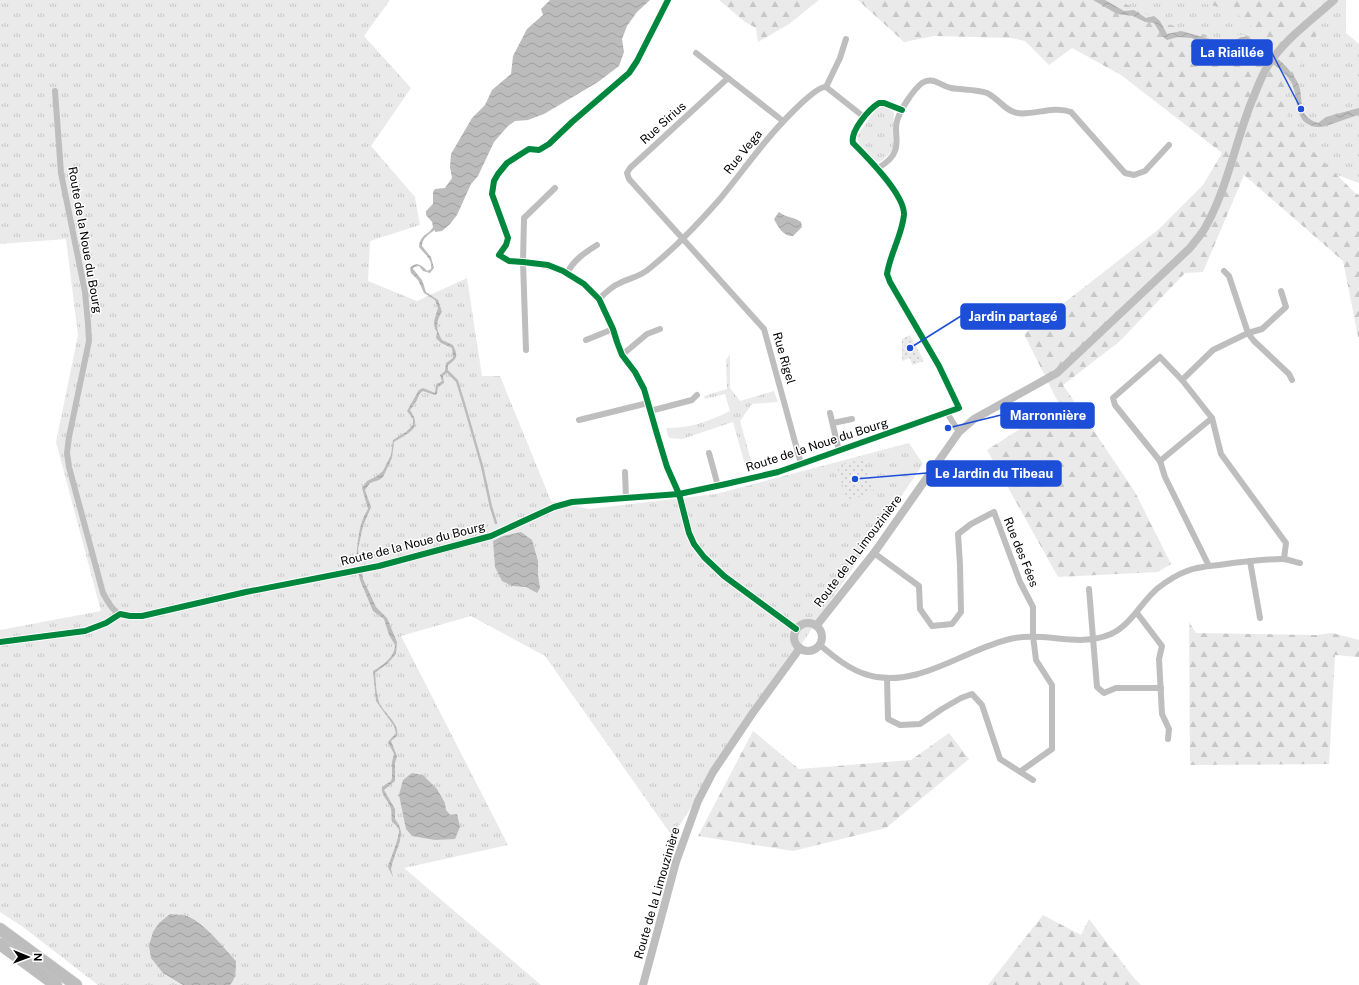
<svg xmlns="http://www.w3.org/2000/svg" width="1359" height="985" viewBox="0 0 1359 985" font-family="'Public Sans',sans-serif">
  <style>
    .grass { fill: url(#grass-tufts) }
    .forest { fill: url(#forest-firs) }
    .park { fill: url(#park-dots) }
    .water { fill: url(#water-waves) }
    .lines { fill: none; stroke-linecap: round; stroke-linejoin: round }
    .stream { stroke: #bcbcbc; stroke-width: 2.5 }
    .motorway-casing { stroke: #dbdbdb; stroke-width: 13 }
    .minor { stroke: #bebebe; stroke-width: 6 }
    .tertiary { stroke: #bebebe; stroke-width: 8 }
    .motorway { stroke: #bdbdbd; stroke-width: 12 }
    .cycleway-casing { stroke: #fff; stroke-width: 8 }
    .cycleway { stroke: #00873e; stroke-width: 6 }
    .labels { text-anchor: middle; stroke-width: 3; stroke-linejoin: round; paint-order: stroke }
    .street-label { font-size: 12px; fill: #000; stroke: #fff }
    .leader { fill: none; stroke: #1d4ed8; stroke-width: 1.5 }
    .callout-dot { fill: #1d4ed8; stroke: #fff; stroke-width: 1.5 }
    .callout { fill: #1d4ed8; stroke: #1d4ed8; stroke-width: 1.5 }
    .callout-label { font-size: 13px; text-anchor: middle; font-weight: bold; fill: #fff }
  </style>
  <defs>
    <pattern id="grass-tufts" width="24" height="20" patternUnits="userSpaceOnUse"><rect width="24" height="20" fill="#eaeaea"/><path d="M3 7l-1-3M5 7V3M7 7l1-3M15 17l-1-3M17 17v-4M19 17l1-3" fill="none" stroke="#c7c7c7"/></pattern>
    <pattern id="forest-firs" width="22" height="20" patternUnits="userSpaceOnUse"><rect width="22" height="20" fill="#eaeaea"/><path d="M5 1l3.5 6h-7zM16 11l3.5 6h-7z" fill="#c7c7c7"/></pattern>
    <pattern id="park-dots" width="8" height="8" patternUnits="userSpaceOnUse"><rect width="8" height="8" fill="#eaeaea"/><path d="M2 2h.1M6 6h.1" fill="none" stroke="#c7c7c7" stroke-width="1.8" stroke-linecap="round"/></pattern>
    <pattern id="water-waves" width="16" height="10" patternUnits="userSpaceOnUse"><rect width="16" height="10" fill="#bcbcbc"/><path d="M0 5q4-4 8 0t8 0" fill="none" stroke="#a0a0a0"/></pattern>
  </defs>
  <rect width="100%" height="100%" fill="#fff"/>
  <!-- grass -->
  <g class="grass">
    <polygon points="0,0 390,0 364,36 411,88 371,146 415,197 420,225 370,241 368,281 417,301 467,278 482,376 500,376 551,501 589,509 716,494 909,443 923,464 672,836 545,656 471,616 401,636 508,845 404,868 541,985 98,985 23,927 0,912 0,630 101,611 56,442 78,335 66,239 0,244"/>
    <polygon points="1030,0 1346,0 1346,33 1359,44 1359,183 1289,157"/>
    <polygon points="881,107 886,107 894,113 893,150 883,160 879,162 875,161 859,144 857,136 875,110"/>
    <path d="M 730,354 L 730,388 L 740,401 L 774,391 L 778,402 L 752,404 L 740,421 L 752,464 L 745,465 L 733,422 L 682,439 L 669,438 L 666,428 C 691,428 707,422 730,411 L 725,394 L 705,399 L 704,396 L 727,389 L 726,360 Z"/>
  </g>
  <!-- forest -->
  <g class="forest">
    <polygon points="719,0 819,0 789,24 758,42 756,28 745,22"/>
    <path d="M 858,0 L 1118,0 L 1164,23 L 1210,36 L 1231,39 L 1239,35 L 1246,35 L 1258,40 C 1248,10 1219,8 1192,0 L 1325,0 L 1314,42 L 1283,95 L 1289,127 L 1355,193 L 1359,195 L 1359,341 L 1343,261 L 1244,175 L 1203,272 L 1185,273 L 1119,342 L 1063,385 L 1135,492 L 1171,564 L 1158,572 L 1058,577 L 987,450 L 1059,404 L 1024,334 L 1159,229 L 1203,185 L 1222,153 L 1121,75 L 1072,48 L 1049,65 L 1025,41 L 1011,38 L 934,36 L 904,42 Z"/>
    <polygon points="1189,622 1196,633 1316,635 1332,633 1359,640 1359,657 1335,655 1329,764 1190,765"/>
    <polygon points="753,731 799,769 911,760 949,733 969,759 886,828 793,851 698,836"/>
    <polygon points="1043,915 1081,935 1089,919 1134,978 1141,985 988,985"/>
  </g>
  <!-- park -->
  <g class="park">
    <polygon points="910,335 924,361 912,365 910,358 902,361 902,339"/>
    <polygon points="864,458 874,491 847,500 837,467"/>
  </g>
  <!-- water -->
  <g class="water">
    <path d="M 550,0 L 650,0 L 637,12 L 627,26 L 622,39 L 624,52 L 619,66 L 598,82 L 544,114 L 528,120 L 515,121 L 508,126 L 494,142 L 478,176 L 471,184 L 457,215 L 450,224 L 442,231 L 435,232 L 435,230 C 429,234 422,238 422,246 L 431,257 L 434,268 L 430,273 L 423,271 L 419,266 L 414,267 L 413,269 L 422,280 L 426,292 L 438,300 L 442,312 C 435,322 436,330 442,340 L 453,345 C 458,356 458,358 448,365 L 448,372 L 443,376 L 444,383 L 438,387 L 437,394 L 435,395 L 423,391 L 420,393 L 416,402 L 410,410 C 423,429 409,432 394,442 L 392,458 L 383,477 L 379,480 L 370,483 L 365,490 L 371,507 L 363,526 L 358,549 L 359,559 L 356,560 C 358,542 358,524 368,509 L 362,488 L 367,481 L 377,476 L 383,471 L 391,455 L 393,440 L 406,432 L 413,425 L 413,419 L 407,411 L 419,390 L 423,388 L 435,393 L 436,385 L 442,381 L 440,375 L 445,371 L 446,363 L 453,358 L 452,348 L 441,343 L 436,338 L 437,332 L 435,329 L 434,321 L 438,308 L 435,300 L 424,293 L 418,280 L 411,273 L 410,268 C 416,261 422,265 427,271 L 431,269 C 433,259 424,254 419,247 C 420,234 429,235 433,227 L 432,222 L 426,215 L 426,211 L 433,204 L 433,192 L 435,189 L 445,188 L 452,178 L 450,167 L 451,154 L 472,118 L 485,105 L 492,90 L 511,74 L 513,56 L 527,29 L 543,15 L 541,9 Z"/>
    <polygon points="1093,0 1105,0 1124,11 1134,10 1146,18 1154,16 1160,21 1167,34 1181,31 1214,40 1229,42 1234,41 1241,37 1248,37 1262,46 1271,54 1268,58 1249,45 1241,45 1233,47 1216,46 1191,38 1178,37 1167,40 1162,36 1154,23 1145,22 1133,16 1117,14"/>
    <path d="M 1278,59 C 1286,66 1293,73 1298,83 C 1305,99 1295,115 1318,123 L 1326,117 L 1355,109 L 1359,108 L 1359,115 C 1349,117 1325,128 1317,127 C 1292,124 1300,98 1291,82 C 1287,75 1280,69 1273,64 Z"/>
    <path d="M 779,212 C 787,218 795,217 801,222 L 802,227 L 793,236 C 784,237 778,227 774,219 Z"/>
    <polygon points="521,532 532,540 538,561 538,575 540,588 537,593 526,587 512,586 502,581 495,567 493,541 503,536"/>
    <path d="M 362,571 L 363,579 L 376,607 L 387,618 L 397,642 L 396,654 L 388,663 L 375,673 C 376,683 376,693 379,702 C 384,714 400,723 397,736 L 391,741 L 397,756 L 395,763 L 395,781 L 384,790 L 395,809 L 395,819 L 399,825 L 401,832 L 400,841 L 392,864 L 391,869 L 393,877 L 388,867 C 390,860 400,836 399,830 C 398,827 395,824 392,822 C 391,818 392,813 391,809 C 389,800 381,797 382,787 L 391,781 L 392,778 L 392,762 L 394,754 L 388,742 L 396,733 L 394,726 L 376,701 L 373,671 C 382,666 395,657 395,645 L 389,635 L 384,619 L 373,611 L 360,580 L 358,572 Z"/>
    <polygon points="412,773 423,775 437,789 445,803 446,810 450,815 457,814 460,827 455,839 435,840 412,836 406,829 399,795 403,780"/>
    <path d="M 170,914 C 176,915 183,914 189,917 C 205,924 224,948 236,961 C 236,969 236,979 230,985 L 183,985 L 163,973 L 151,958 L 149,946 L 153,932 L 159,923 Z"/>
  </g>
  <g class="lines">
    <!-- stream -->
    <polyline class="stream" points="448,372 457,381 465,407 482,466 491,507 496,523"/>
    <!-- motorway casing -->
    <g class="motorway-casing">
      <g id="motorway">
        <polyline points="0,929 76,985"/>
        <polyline points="0,944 56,985"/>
      </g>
    </g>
    <!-- minor -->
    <g class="minor">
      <polyline points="696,53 728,78"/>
      <polyline points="826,87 840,58 846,39"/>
      <polyline points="826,87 864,117"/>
      <path d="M 55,91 L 61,173 L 85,292 L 88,323 L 89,341 L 69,437 L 67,453 L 69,467 L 103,593 C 114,614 118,617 142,616 L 246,592 L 379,566 L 461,545 L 491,536 L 554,507 L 572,502 L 679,494 L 726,484 L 778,472 L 959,408 L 939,366 L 890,282 L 887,274 C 890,254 902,235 904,215 C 905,195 867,157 853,143 C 850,131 869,109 879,103 L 884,103 L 902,110"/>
      <polyline points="783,121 728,78 630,168 627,173 629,179 764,329 801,464"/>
      <path d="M 878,168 C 885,164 892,159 895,151 C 899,141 894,131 897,121 C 900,110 913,90 922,83 C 925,81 930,80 934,81 C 940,83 945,87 951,88 C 962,90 976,89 987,93 C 998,98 1005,111 1017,113 C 1033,116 1053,105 1071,112 L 1125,173 L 1134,175 L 1145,171 L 1169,145"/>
      <path d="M 509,261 C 543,262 576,270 598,298 C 608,311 612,333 619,348 C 626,363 638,374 644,389 C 651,407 654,427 660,445 C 662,452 664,460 667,468 C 671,477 676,486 679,495 C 684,511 686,530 694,544 C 707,566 730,581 750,595 C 765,606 781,618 796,629"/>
      <polyline points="1224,271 1229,276 1248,333 1254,341 1289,374 1292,380"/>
      <path d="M 567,273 C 574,260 584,253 597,245"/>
      <path d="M 599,299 C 605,293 612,286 620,283 C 630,278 642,276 650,268 C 675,248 698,224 719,200 C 735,181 750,160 766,141 C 775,130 814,86 826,87"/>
      <polyline points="586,340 613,329"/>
      <polyline points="526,350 523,262 524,218 555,188"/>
      <polyline points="622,355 647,334 660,329"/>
      <polyline points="1182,380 1213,350 1248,333 1262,329 1286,307 1281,291"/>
      <polyline points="650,411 692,400 697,395"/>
      <polyline points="830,413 839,451"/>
      <polyline points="947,413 959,432"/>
      <polyline points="579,420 648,403"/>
      <polyline points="833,423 852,419"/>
      <polyline points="709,453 718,486"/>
      <polyline points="1160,461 1212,418"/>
      <polyline points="625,472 626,498"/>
      <polyline points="874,553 919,586 920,609 932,626 952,624 961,612 960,565 958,534 971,524 994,512 1020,582 1033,607 1033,636 1036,660 1052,685 1052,749 1021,771"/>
      <polyline points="1250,561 1260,618"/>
      <polyline points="1209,566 1165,477 1160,461 1115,405 1113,398 1160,357 1182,380 1212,418 1221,454 1286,543 1284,559"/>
      <polyline points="1089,589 1097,687 1104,693 1116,688 1161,688"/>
      <polyline points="1137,613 1162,646 1159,659 1162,714 1169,729 1168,739"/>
      <path d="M 820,645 C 834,657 850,670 868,675 C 901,685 935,669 964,656 C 981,649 997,641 1015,638 C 1048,632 1078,648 1111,634 C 1132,624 1141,602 1158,588 C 1167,581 1176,575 1187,571 C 1196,567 1209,566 1219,565 C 1240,562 1261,559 1282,559 C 1288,559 1294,562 1300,563"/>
      <polyline points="887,678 888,719 900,725 920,724 942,709 961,698 972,694 982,705 1000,759 1033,780"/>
    </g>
    <!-- tertiary -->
    <g class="tertiary">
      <circle cx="808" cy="637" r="14"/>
      <path d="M 817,625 L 874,553 L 959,432 L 974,419 L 1057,373 L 1190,248 C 1195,241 1201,235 1205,228 C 1227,189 1235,144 1251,103 C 1257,90 1261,75 1269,64 C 1285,39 1312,20 1334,0"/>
      <polyline points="643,985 676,862 698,801 713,772 752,714 800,648"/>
    </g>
    <!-- motorway -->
    <use href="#motorway" class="motorway"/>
    <!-- cycleway casing -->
    <g class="cycleway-casing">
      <g id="cycleway">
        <polyline points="668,0 637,61 629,73 572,122 549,144 539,150 529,149 521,154 507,163 498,174 494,181 492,194 508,238 506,245 499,255 509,261 523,262 548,265 563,271 584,284 599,299 613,329 617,342 622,355 635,372 644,389 657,434 667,467 679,494 689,533 694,544 704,557 724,576 796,629"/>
        <path d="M 0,642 L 85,631 L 106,623 L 120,614 L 130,616 L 142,616 L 246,592 L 379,566 L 476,540 L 491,536 L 554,507 L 572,502 L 679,494 L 726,484 L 778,472 L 801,464 L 959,408 L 939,366 L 890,282 L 887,274 C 890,254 902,235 904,215 C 905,195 867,157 853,143 C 850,131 869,109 879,103 L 884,103 L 902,110"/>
      </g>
    </g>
    <!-- cycleway -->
    <use href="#cycleway" class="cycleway"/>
  </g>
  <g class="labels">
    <!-- street labels -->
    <g class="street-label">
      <text transform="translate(663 123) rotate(-42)" y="4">Rue Sirius</text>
      <text transform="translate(743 152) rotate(-51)" y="4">Rue Vega</text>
      <text transform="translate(85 240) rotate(80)" y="4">Route de la Noue du Bourg</text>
      <text transform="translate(784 358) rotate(74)" y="4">Rue Rigel</text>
      <text transform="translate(817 445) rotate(-18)" y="4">Route de la Noue du Bourg</text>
      <text transform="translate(413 544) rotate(-14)" y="4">Route de la Noue du Bourg</text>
      <text transform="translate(858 551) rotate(-53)" y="4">Route de la Limouzinière</text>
      <text transform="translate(1021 552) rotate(68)" y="4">Rue des Fées</text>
      <text transform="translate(657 893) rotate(-74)" y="4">Route de la Limouzinière</text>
    </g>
  </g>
  <!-- callouts -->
  <path class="leader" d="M1301 109L1272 53M910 348L961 316M948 428L1001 415M855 479L927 473"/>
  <g class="callout-dot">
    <circle cx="1301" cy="109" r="4"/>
    <circle cx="910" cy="348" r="4"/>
    <circle cx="948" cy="428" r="4"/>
    <circle cx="855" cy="479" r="4"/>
  </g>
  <g class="callout">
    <rect x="1192" y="40" width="80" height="25" rx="4"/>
    <rect x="961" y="304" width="104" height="25" rx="4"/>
    <rect x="1001" y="403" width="93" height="25" rx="4"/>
    <rect x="927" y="461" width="134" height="25" rx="4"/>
  </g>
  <g class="callout-label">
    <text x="1232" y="57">La Riaillée</text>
    <text x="1013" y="321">Jardin partagé</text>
    <text x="1048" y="420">Marronnière</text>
    <text x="994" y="478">Le Jardin du Tibeau</text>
  </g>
  <!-- north arrow -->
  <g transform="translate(28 957) rotate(91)" stroke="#ffffff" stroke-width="3" paint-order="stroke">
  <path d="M0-3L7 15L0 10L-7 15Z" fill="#000000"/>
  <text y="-6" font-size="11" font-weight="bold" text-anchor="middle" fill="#000000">N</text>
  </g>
</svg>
